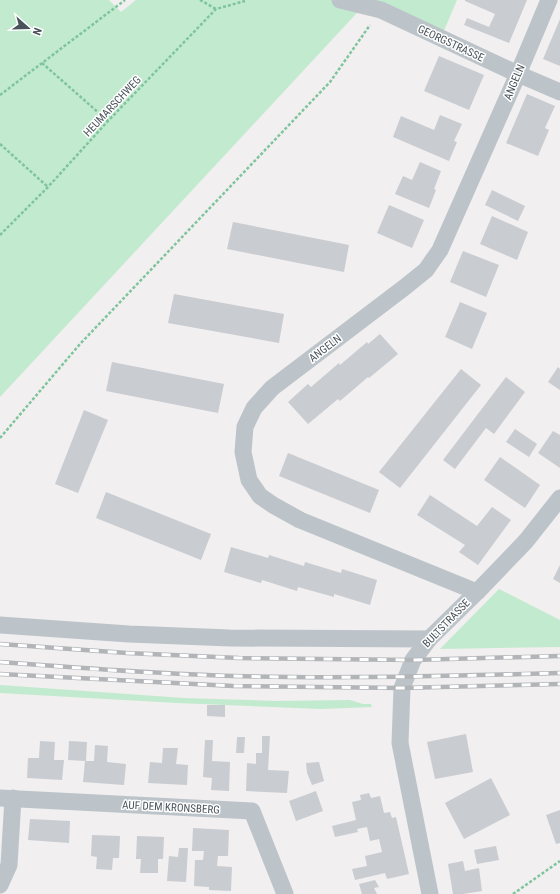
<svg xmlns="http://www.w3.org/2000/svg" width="560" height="894" viewBox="0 0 560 894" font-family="'Roboto Condensed',sans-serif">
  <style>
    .green { fill: #c2eacf }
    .building { fill: #c9ccd1 }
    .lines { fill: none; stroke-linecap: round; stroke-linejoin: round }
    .path { stroke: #7ec49d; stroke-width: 2.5; stroke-dasharray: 3 2; stroke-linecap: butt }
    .minor { stroke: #bcc4ca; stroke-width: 17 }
    .rail-casing { stroke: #b2b5b8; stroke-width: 4.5 }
    .rail { stroke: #fff; stroke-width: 3; stroke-dasharray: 9; stroke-linecap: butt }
    .labels { text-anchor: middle; stroke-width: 3; stroke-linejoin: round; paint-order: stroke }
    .street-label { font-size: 11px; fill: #49535a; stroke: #fff }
  </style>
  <rect width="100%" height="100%" fill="#f1efef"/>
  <!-- green -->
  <g class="green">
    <polygon points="0,0 109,0 121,12 136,0 457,0 443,33 368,1 0,397"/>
    <polygon points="499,589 560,620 560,647 440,649"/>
    <polygon points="0,685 184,698 278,701 350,700 363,704 371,704 372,707 321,709 177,703 0,693"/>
  </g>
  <!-- building -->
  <g class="building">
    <polygon points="465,0 527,0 509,43 464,25 467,18 489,27 495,14 465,1"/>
    <polygon points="560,19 560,66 543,59"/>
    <polygon points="439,56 484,75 469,110 424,91"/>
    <polygon points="527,94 555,106 545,128 549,130 538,156 506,143"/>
    <polygon points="440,115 462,124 454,141 457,142 449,161 393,137 401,116 434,130"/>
    <polygon points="420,162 441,171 434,189 436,190 429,208 395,194 403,176 412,180"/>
    <polygon points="492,190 525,206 518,221 485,205"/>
    <polygon points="389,205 424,220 412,248 377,233"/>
    <polygon points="492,216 528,232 517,260 480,244"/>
    <polygon points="233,222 349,245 344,272 227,249"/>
    <polygon points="463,251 499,265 486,297 450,282"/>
    <polygon points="174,294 284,314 279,343 168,323"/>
    <polygon points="460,302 487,313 472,349 445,337"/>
    <polygon points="380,334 398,354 369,378 368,377 340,401 338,399 308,424 288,402 308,384 311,387 339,363 340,365 367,342 368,344"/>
    <polygon points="112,362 224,384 218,413 106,391"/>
    <polygon points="558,367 560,369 560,390 548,382"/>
    <polygon points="461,369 481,385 400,488 379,472"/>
    <polygon points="506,377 525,392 494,434 486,428 455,469 443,460"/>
    <polygon points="84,410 108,420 78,493 55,484"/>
    <polygon points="515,429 537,444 529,457 506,442"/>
    <polygon points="553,431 560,435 560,468 538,453"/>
    <polygon points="288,453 379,490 370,513 279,476"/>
    <polygon points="500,457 540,485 525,508 484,480"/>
    <polygon points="106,492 211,534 201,560 96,518"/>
    <polygon points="430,495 477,526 492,507 511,520 478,565 459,552 465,545 417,515"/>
    <polygon points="231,547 268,558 269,555 304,566 305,562 341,573 342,569 377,580 370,605 334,594 334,597 298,587 297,591 262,580 261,583 224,572"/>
    <polygon points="560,565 560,583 553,579"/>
    <polygon points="207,705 225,705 225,717 207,716"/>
    <polygon points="466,734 473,772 435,779 427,742"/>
    <polygon points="262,736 270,736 268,770 289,771 287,793 246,791 247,763 256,764 256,753 262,753"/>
    <polygon points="237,737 245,737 244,753 236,753"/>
    <polygon points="205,740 213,740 212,761 230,762 229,791 211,790 212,778 203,777"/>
    <polygon points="40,741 55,742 54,760 64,760 62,780 27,778 28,758 39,758"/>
    <polygon points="69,741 87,742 86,761 68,760"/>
    <polygon points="95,745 108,746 107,762 126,764 124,785 83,782 85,761 94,761"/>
    <polygon points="163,748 178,748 176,764 188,765 187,785 148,783 150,762 162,763"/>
    <polygon points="319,762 324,781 312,785 307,773 306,763"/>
    <polygon points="491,778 510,815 464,839 445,803"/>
    <polygon points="316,791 323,811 296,821 289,801"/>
    <polygon points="369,793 371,798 380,796 384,813 390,812 392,818 396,817 409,874 387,879 385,873 355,880 352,869 367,866 365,856 382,852 379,839 370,841 367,827 357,829 358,832 335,837 332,826 356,820 352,802 361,800 360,795"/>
    <polygon points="560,810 560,843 556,844 546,815"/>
    <polygon points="30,819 70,821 69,843 28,840"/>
    <polygon points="193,828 229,830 228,856 218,856 217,866 232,867 231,891 209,890 209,887 194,886 195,860 203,860 204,851 192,851"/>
    <polygon points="92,835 120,836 119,858 113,858 112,870 96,869 97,857 91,856"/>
    <polygon points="137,836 164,837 163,859 158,859 158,873 140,873 141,859 136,859"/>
    <polygon points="496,846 499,860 477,864 474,850"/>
    <polygon points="179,848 188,848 186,882 167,881 169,856 178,857"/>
    <polygon points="463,861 465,871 479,868 482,891 463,894 453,894 448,864"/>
    <polygon points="375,880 379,887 374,888 377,894 362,894 359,884"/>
  </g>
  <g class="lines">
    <!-- path -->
    <g class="path">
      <polyline points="200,0 216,9"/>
      <polyline points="42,63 108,121"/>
      <polyline points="0,95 125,0"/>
      <polyline points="0,144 48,187"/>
      <polyline points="0,235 48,187 108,121 216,9 245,1"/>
      <polyline points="0,438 80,344 330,82 370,25"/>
      <polyline points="513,894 560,861"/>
    </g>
    <!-- minor -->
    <g class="minor">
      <polyline points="340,0 381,10 518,74 560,92"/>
      <polyline points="477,592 300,520 273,505 260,496 249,480 243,452 245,427 254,408 272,388 405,287 426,270 440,250 518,74 549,0"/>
      <polyline points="0,625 129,634 230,638 429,639"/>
      <polyline points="0,798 252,811 285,894"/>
      <polyline points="0,885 9,865 13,798"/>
      <polyline points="430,894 400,743 402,688 413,660 429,639 477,592 526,541 560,498"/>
    </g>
    <!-- rail casing -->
    <g class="rail-casing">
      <g id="rail">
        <polyline points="0,644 127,653 239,658 413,660 560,656"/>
        <path d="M 0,662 C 78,668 155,674 233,676 C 342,679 451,676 560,673"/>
        <polyline points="0,674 233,686 402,688 560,684"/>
      </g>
    </g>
    <!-- rail -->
    <use href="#rail" class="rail"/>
  </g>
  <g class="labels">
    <!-- street labels -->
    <g class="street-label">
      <text transform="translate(451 43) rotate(25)" y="4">GEORGSTRASSE</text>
      <text transform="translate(514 82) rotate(-67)" y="4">ANGELN</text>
      <text transform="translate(112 106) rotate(-47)" y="4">HEUMARSCHWEG</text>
      <text transform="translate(325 348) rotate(-37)" y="4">ANGELN</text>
      <text transform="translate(446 623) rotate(-46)" y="4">BULTSTRASSE</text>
      <text transform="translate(171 807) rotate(3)" y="4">AUF DEM KRONSBERG</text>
    </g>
  </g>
  <!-- north arrow -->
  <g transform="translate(28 28) rotate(110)" stroke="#ffffff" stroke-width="3" paint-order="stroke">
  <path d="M0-3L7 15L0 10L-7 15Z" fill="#49535a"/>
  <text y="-6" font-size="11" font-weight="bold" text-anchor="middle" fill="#49535a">N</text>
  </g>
</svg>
